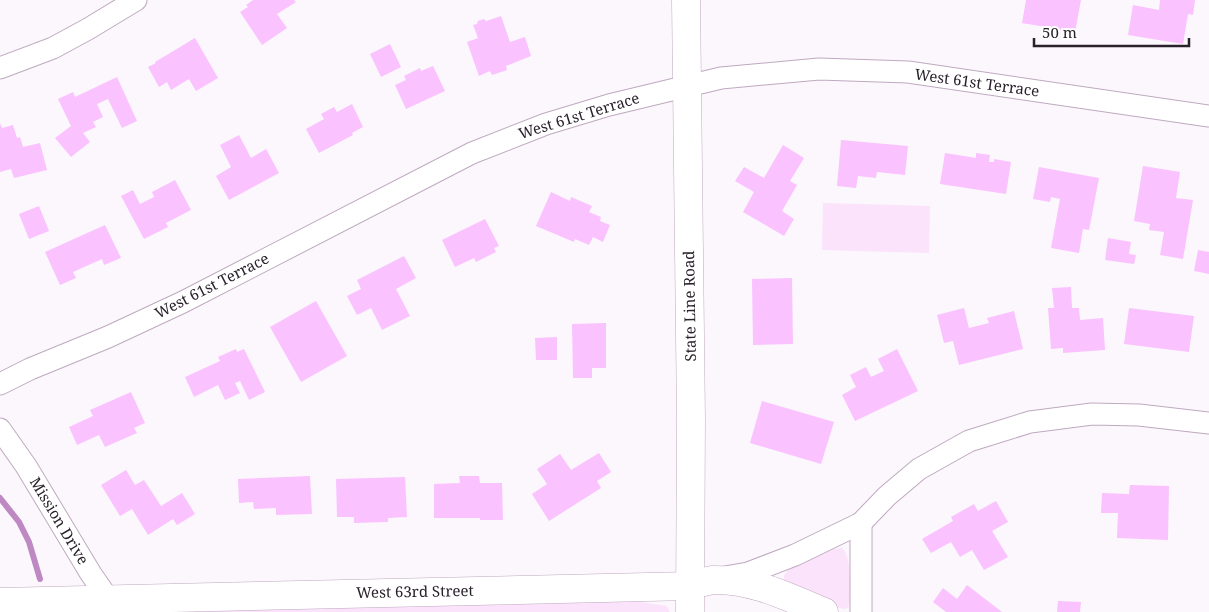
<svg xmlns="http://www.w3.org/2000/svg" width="1209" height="612" viewBox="0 0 1209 612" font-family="'Noto Serif',serif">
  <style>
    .green { fill: #fae3fb }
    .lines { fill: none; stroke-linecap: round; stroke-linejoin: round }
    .stream { stroke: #be89c3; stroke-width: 6 }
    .building { fill: #fac2ff }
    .minor-casing { stroke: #bea9c0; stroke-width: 23 }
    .secondary-casing { stroke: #bea9c0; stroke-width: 29 }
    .minor { stroke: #fff; stroke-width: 21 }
    .secondary { stroke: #fff; stroke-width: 28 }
    .labels { text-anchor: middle; stroke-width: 5; stroke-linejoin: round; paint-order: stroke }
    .street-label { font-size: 15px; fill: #2a222b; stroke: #fff }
  </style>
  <rect width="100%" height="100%" fill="#fcf7fc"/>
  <!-- green -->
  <g class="green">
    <polygon points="823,203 930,206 929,253 822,250"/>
    <path d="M 842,548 C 852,556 850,588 850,601 L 849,607 L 845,609 L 839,608 L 789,588 L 784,583 L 784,576 L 788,570 L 834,549 Z"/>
    <polygon points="634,601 667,606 670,612 165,612"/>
  </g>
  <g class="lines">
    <!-- stream -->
    <polyline class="stream" points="0,498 19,522 29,542 40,579"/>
  </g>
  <!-- building -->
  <g class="building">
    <polygon points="253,0 294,0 296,2 277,14 287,28 262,45 240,12 248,7 246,5"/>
    <polygon points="1026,0 1081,0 1075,32 1022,23"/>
    <polygon points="1160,0 1195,0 1193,15 1188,14 1183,44 1128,35 1133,5 1159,10"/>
    <polygon points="501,16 510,42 525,37 531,56 506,66 507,70 492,75 490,71 479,76 467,42 478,38 473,25 477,24 478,21 484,19 486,21"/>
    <polygon points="195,38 218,78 196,91 189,79 171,90 167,82 159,87 148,67 156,63 155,62"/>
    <polygon points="390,44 401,67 381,77 370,54"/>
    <polygon points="433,66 445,91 406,109 395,85 406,80 404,76 420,68 421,71"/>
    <polygon points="117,77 137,121 122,128 108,99 97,104 103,117 93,122 96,127 83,133 90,142 71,157 55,138 71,126 58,99 73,92 75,97"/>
    <polygon points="352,104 363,127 352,133 353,135 319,153 306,129 324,119 321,114 334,107 337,112"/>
    <polygon points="0,123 2,128 13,125 17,138 20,137 23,147 40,143 47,170 14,178 11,169 0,172"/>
    <polygon points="239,135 251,158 266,149 279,173 229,200 216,176 231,167 220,145"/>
    <polygon points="841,140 908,146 905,175 877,172 876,178 858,176 856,188 837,186"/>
    <polygon points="783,145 804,158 790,181 797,185 782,211 794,219 784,236 743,212 754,192 735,181 744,167 764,178"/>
    <polygon points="945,153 976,158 976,153 990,155 989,162 994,162 994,159 1011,162 1006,194 940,184"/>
    <polygon points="1143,166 1180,172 1176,198 1193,200 1183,259 1160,255 1164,232 1149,230 1150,224 1134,221"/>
    <polygon points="1039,167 1099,178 1089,230 1083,229 1079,253 1051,248 1060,199 1051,197 1050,202 1033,199"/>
    <polygon points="175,180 191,210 166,223 168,227 144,239 121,196 133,190 140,204 154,197 152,192"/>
    <polygon points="551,192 570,201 571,197 592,206 589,212 601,217 600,221 610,225 603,242 593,237 589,245 575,239 574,242 536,226"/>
    <polygon points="39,206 49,231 29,239 19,214"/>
    <polygon points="485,219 499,246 494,248 496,252 476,262 474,258 455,267 442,240"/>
    <polygon points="105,225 121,258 104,265 102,259 73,272 76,278 60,285 45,252"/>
    <polygon points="1108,238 1131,242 1129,254 1136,255 1134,264 1105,260"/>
    <polygon points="1198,250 1209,252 1209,274 1194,271"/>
    <polygon points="404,256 416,278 396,289 410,316 382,330 371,308 357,315 347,296 361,289 357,280"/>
    <polygon points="792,278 793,344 753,345 752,279"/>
    <polygon points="1071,287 1072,308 1079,308 1080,320 1103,318 1105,350 1063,353 1063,348 1051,349 1048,308 1054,308 1052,288"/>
    <polygon points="316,301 347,356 301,382 270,327"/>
    <polygon points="964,308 969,328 989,323 987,318 1014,311 1023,349 959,365 953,341 944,343 937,315"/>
    <polygon points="1129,308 1194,316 1189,352 1124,344"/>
    <polygon points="606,323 606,368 592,368 592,378 573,378 572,324"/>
    <polygon points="557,337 557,360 536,360 535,338"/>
    <polygon points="236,349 237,352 244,349 265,392 249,400 240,381 235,383 240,393 225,400 218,385 194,397 185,377 220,361 218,357"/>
    <polygon points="897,349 918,391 855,421 842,395 856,387 850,375 866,367 871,377 884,371 878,359"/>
    <polygon points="131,392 145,423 134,428 137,433 105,447 99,435 77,445 69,427 93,416 90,410"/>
    <polygon points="762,401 834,422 821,464 750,443"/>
    <polygon points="599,453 611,472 597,481 601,488 549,521 532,494 547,484 537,469 560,454 571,470"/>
    <polygon points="126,470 135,485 144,480 161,506 182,493 195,514 177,525 173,519 148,535 132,509 120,516 101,485"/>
    <polygon points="310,476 312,514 276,515 276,508 254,509 253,502 239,503 238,479"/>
    <polygon points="459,476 479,476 480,483 502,483 503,520 480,520 480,518 434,518 434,484 460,483"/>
    <polygon points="405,477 407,517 388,518 388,522 354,523 354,517 337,517 336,479"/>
    <polygon points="1130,485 1169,486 1168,540 1117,538 1118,513 1101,513 1102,493 1129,494"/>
    <polygon points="996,501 1008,522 992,531 1008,557 984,570 972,550 960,557 951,542 931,553 922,539 953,521 951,517 974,504 978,511"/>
    <polygon points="967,585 1002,612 946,612 933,602 943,588 957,599"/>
    <polygon points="1058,601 1081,602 1080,612 1057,612"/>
  </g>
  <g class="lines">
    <!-- minor casing -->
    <g class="minor-casing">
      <g id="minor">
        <polyline points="0,68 53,48 88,29 136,0"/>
        <polyline points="0,384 30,369 108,337 183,302 472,153 546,124 609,105 721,78 819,69 908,72 1209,116"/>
        <polyline points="0,429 26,466 91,574 116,610"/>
        <polyline points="861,523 861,612"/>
        <polyline points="725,577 748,573 795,555 861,523 887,496 919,469 969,441 1030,422 1092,414 1139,415 1209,423"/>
      </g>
    </g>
    <!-- secondary casing -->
    <g class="secondary-casing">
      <g id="secondary">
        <polyline points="686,0 691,419 690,612"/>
        <path d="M 0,602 L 690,586 C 697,584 705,581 713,580 C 752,579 788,597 824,612"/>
      </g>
    </g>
    <!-- minor -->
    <use href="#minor" class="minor"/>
    <!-- secondary -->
    <use href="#secondary" class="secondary"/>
  </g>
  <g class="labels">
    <!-- street labels -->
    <g class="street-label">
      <text transform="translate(977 83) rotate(8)" y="5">West 61st Terrace</text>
      <text transform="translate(579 116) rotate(-17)" y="5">West 61st Terrace</text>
      <text transform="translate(212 286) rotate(-27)" y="5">West 61st Terrace</text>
      <text transform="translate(690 306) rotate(-91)" y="5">State Line Road</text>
      <text transform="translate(59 521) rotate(59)" y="5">Mission Drive</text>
      <text transform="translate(415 592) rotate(-1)" y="5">West 63rd Street</text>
    </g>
  </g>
  <!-- scale -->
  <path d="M1034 38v8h155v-8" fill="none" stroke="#2a222b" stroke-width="2.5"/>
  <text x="1042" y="38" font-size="15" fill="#2a222b" stroke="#ffffff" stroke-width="4" paint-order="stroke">50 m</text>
</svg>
